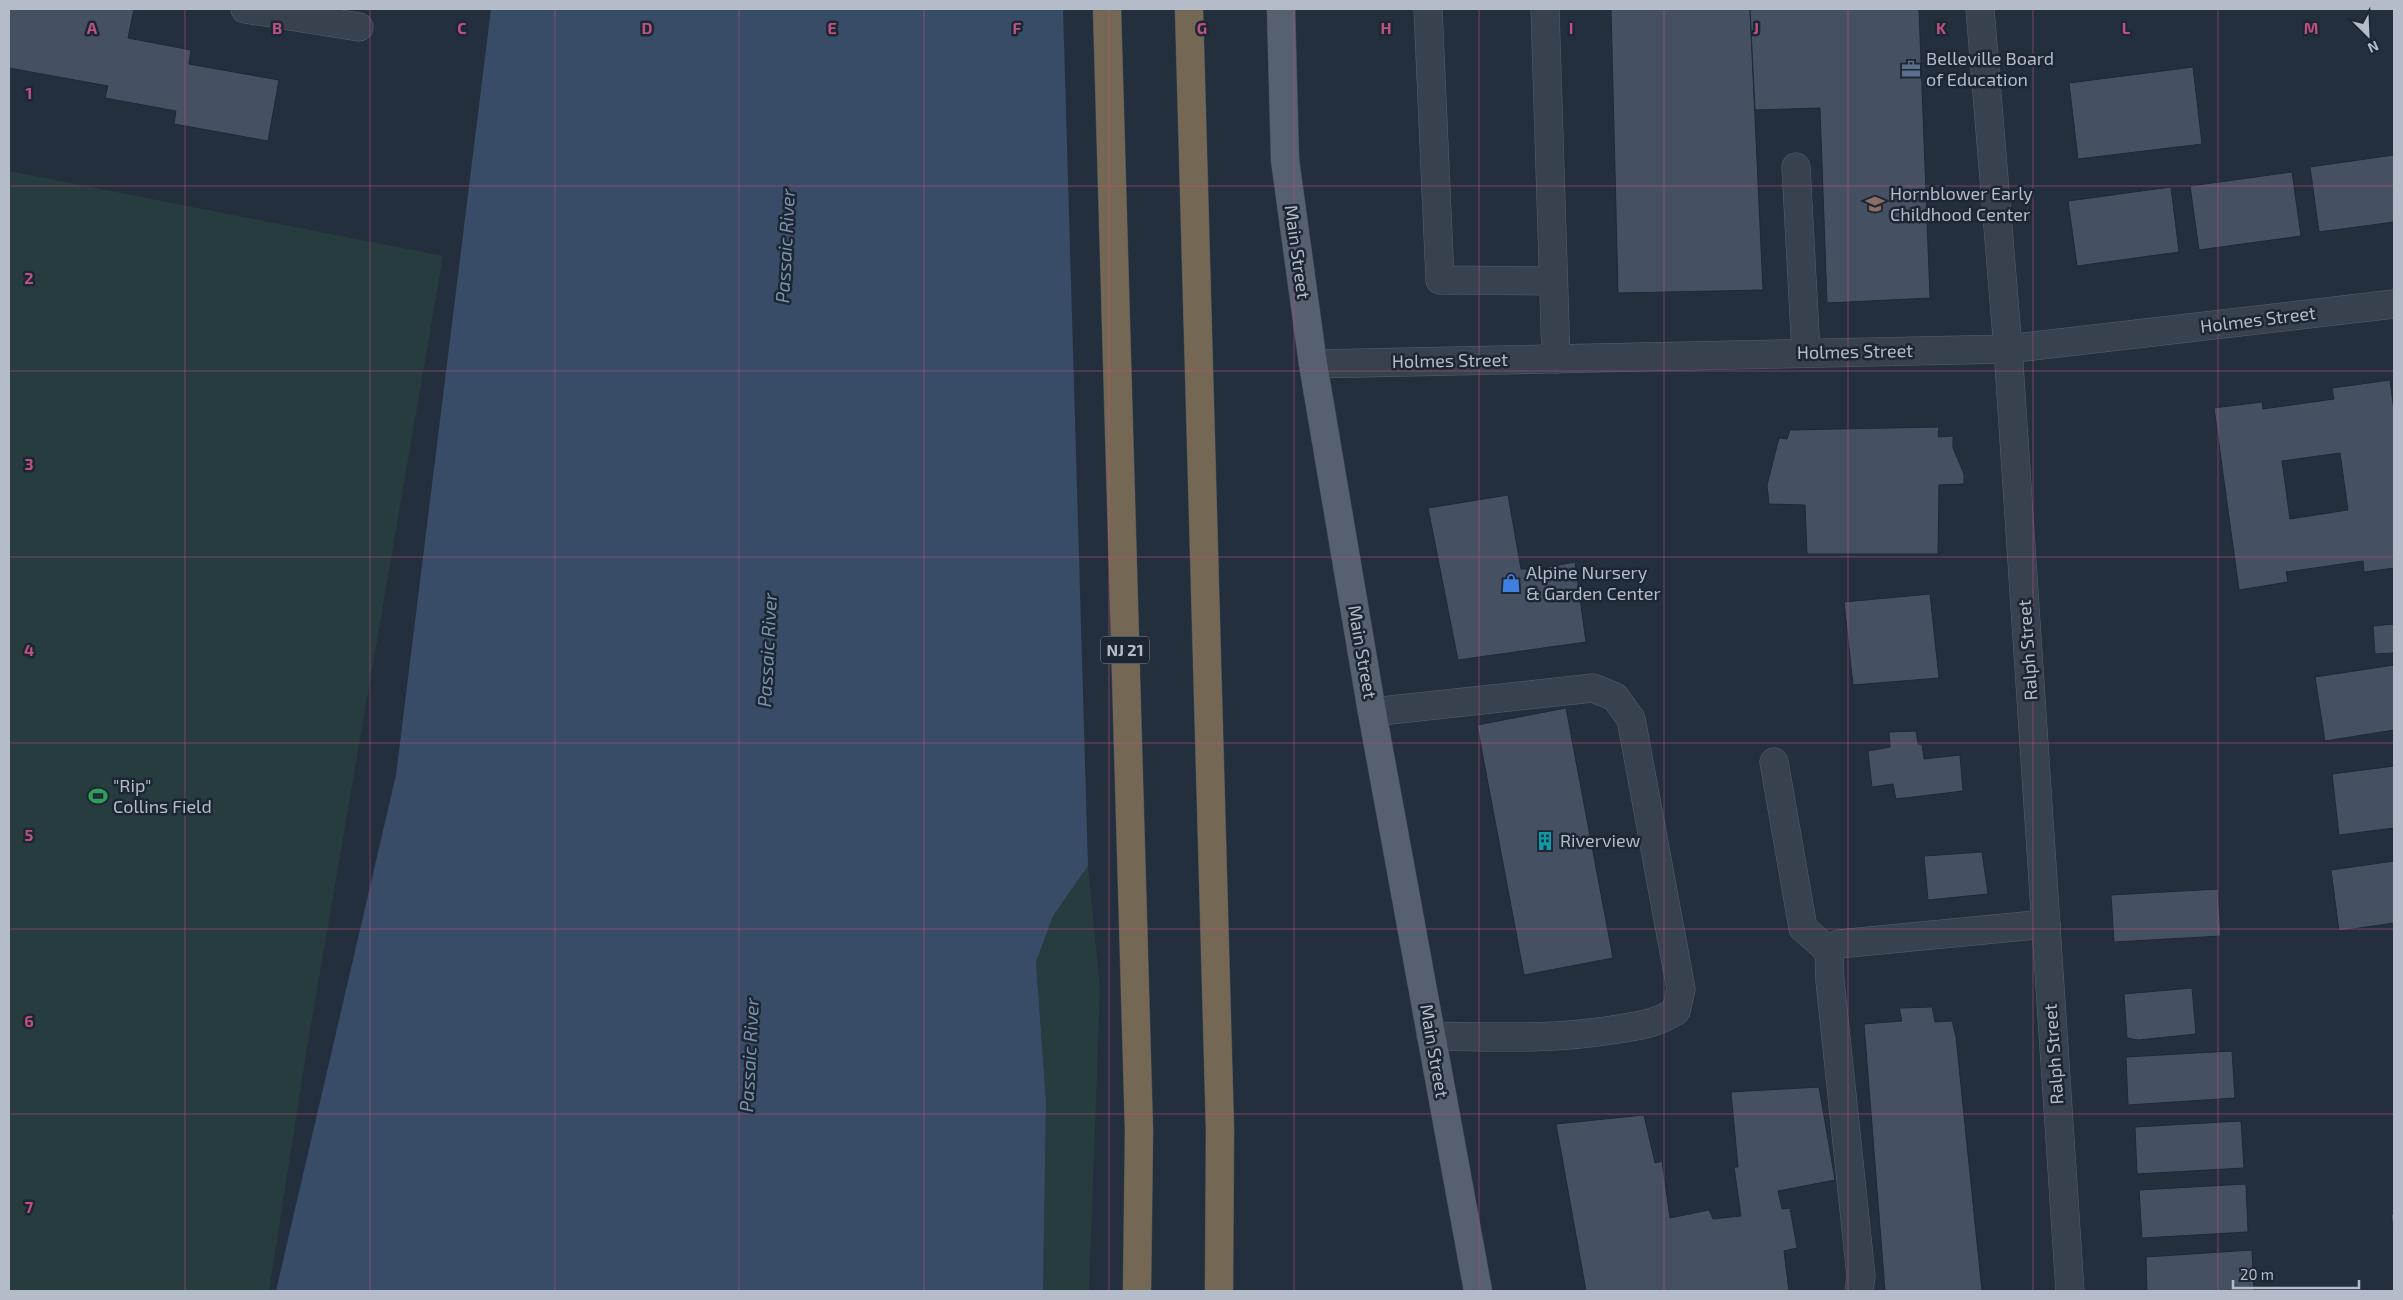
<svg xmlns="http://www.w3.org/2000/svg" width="2403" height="1300" viewBox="0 0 2403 1300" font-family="'Exo 2',sans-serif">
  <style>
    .green { fill: #263c3f }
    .water { fill: #394c67 }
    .building { fill: #455162; stroke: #1f2835; fill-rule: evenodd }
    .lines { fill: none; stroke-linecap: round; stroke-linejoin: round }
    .minor-casing { stroke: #565f6c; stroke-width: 29 }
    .major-casing { stroke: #414a57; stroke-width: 29 }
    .highway-casing { stroke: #434c59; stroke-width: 29 }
    .minor { stroke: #38414e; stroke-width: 28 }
    .major { stroke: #56606e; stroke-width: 28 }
    .highway { stroke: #746855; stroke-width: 28 }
    .grid { fill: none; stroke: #bd5182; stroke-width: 1; stroke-opacity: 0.55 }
    .labels { text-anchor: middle; stroke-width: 5; stroke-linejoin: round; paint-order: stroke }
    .shield { fill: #1d2633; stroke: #878f9c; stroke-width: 1 }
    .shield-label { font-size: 16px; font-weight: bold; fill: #b4bcc9 }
    .poi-label { font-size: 18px; fill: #b4bcc9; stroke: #1d2633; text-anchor: start }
    .street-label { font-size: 18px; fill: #b4bcc9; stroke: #1d2633 }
    .water-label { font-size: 19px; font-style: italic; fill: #7c92b1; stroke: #1d2633 }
    .grid-label { font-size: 16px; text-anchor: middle; font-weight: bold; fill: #bd5182; stroke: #1d2633; stroke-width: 5; stroke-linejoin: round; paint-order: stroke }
  </style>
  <rect width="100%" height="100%" fill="#242f3e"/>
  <!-- green -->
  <g class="green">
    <polygon points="9,171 443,256 307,1048 269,1291 9,1291"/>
    <polygon points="1088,866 1100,989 1089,1291 1043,1291 1046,1101 1036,962 1053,916"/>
  </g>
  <!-- water -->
  <polygon class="water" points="491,9 1063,9 1088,866 1053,916 1036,962 1046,1101 1043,1291 276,1291 396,775"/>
  <!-- building -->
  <g class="building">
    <polygon points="9,9 134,9 128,38 191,50 189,64 279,80 268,141 174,124 176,111 105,98 108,86 9,68"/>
    <polygon points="1611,9 1750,9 1763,290 1618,293"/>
    <polygon points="1750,9 1919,9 1930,298 1827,303 1820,108 1755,110"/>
    <polygon points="2193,67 2202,144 2078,159 2069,83"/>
    <polygon points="2394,155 2394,222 2319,232 2310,167"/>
    <polygon points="2292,172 2301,236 2199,250 2190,186"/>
    <polygon points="2171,187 2179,252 2077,266 2068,201"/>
    <path d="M 2390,380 L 2394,411 L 2394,568 L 2364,572 L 2363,561 L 2286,572 L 2288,582 L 2239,590 L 2214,408 L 2262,402 L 2263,409 L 2334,399 L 2332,388 ZM 2340,453 L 2348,510 L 2290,519 L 2282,461 Z"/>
    <polygon points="1939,427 1938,437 1953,436 1953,448 1964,474 1964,484 1939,485 1938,554 1807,554 1805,505 1769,504 1767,485 1779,438 1787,439 1790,430"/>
    <polygon points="1508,495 1521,569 1538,569 1575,562 1586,642 1458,660 1428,508"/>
    <polygon points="1930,594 1939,678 1853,685 1844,602"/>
    <polygon points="2394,624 2394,653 2375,654 2373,626"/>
    <polygon points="2394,665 2394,730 2325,741 2315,677"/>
    <polygon points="1566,708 1613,958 1524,975 1477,725"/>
    <polygon points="1916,731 1918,744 1922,744 1924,759 1960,755 1963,791 1896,799 1893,784 1872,787 1868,751 1890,747 1889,732"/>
    <polygon points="2394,766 2394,828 2339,835 2332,774"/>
    <polygon points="1982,852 1988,894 1928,900 1924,856"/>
    <polygon points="2394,861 2394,923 2339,931 2331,870"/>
    <polygon points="2218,889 2221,936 2114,942 2111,895"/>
    <polygon points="2192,988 2196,1034 2138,1040 2127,1038 2124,994"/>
    <polygon points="1932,1007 1935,1022 1952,1021 1956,1037 1982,1291 1885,1291 1864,1024 1902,1021 1899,1008"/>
    <polygon points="2232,1051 2235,1098 2128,1105 2126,1057"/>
    <polygon points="1819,1087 1835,1180 1778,1191 1782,1209 1790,1208 1797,1248 1784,1251 1789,1291 1586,1291 1556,1124 1644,1115 1655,1163 1662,1161 1670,1218 1709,1210 1713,1219 1741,1216 1734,1167 1738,1167 1731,1092"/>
    <polygon points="2241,1121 2244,1168 2137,1174 2135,1127"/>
    <polygon points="2246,1184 2248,1232 2142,1238 2139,1190"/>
    <polygon points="2391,1214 2394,1214 2394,1229 2393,1229"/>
    <polygon points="2252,1250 2254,1291 2147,1291 2146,1257"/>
  </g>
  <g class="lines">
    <!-- minor casing -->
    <g class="minor-casing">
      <g id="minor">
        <polyline points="245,9 359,27"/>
        <polyline points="1428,9 1440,280 1553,281"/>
        <polyline points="1545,9 1556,359"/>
        <polyline points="1980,9 2008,349 2070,1291"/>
        <polyline points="1796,167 1806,353"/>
        <polyline points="1313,364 2008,349 2394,304"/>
        <path d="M 1372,712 L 1593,688 L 1615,697 L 1631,719 L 1681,989 L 1676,1011 C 1655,1024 1642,1025 1618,1029 C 1556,1040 1494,1037 1431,1036"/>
        <polyline points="1774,762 1803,928 1829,951"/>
        <polyline points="1859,1291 1861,1276 1830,981 1829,951 1839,944 2046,924"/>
      </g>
    </g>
    <!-- major casing -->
    <g class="major-casing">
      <polyline id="major" points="1281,9 1285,160 1313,364 1372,712 1478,1291"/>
    </g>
    <!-- highway casing -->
    <g class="highway-casing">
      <g id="highway">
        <polyline points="1107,9 1139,1131 1137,1291"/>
        <polyline points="1189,9 1220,1130 1219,1291"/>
      </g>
    </g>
    <!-- minor -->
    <use href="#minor" class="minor"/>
    <!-- major -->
    <use href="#major" class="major"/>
    <!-- highway -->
    <use href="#highway" class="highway"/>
  </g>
  <!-- grid -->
  <path class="grid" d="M 185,9 L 185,1291M 370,9 L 370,1291M 555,9 L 555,1291M 739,9 L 739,1291M 924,9 L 924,1291M 1109,9 L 1109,1291M 1294,9 L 1294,1291M 1479,9 L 1479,1291M 1664,9 L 1664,1291M 1848,9 L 1848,1291M 2033,9 L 2033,1291M 2218,9 L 2218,1291M 9,186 L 2394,186M 9,371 L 2394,371M 9,557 L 2394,557M 9,743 L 2394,743M 9,929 L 2394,929M 9,1114 L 2394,1114"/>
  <!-- icons -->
  <defs>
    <g id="office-bare" transform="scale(1.5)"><path d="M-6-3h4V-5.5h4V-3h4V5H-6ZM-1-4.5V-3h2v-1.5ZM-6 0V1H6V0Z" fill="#5c6f8a" stroke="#1d2633" stroke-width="2.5" paint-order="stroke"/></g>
    <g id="school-bare" transform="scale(1.5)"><path d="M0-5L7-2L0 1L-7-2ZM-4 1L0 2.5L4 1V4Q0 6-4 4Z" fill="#8d6e63" stroke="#1d2633" stroke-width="2.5" paint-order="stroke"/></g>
    <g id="shop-bare" transform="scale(1.5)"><path d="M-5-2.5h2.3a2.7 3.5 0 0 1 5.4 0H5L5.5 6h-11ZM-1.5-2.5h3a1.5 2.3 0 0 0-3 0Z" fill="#3f7fe0" stroke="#1d2633" stroke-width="2.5" paint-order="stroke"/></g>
    <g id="stadium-bare" transform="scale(1.5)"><path d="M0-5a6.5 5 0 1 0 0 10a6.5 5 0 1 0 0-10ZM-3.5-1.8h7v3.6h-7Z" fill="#2e9e5b" stroke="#1d2633" stroke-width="2.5" paint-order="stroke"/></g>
    <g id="building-bare" transform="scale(1.5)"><path d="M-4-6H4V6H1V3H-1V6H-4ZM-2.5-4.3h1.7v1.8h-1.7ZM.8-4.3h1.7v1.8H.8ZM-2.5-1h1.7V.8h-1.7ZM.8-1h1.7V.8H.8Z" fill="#0f9aa8" stroke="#1d2633" stroke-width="2.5" paint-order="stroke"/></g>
  </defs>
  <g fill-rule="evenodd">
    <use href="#office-bare" x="1911" y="69"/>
    <use href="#school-bare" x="1875" y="204"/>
    <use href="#shop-bare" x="1511" y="583"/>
    <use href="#stadium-bare" x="98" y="796"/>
    <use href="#building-bare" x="1545" y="841"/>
  </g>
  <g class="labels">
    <!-- shield labels -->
    <rect class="shield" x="1101" y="636.5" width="48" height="27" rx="4"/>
    <g class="shield-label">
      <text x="1125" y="656">NJ 21</text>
    </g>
    <!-- poi labels -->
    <g class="poi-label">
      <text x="1926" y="65">Belleville Board<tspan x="1926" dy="21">of Education</tspan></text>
      <text x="1890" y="200">Hornblower Early<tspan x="1890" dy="21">Childhood Center</tspan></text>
      <text x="1526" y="579">Alpine Nursery<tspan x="1526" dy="21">&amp; Garden Center</tspan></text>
      <text x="113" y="792">"Rip"<tspan x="113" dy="21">Collins Field</tspan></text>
      <text x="1560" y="847">Riverview</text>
    </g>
    <!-- street labels -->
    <g class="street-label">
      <text transform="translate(1297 252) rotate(82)" y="6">Main Street</text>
      <text transform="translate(2258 320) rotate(-7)" y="6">Holmes Street</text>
      <text transform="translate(1855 352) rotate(-1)" y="6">Holmes Street</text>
      <text transform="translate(1450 361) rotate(-1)" y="6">Holmes Street</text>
      <text transform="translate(2028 650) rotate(-94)" y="6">Ralph Street</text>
      <text transform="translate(1362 652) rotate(80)" y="6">Main Street</text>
      <text transform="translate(1434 1051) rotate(80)" y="6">Main Street</text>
      <text transform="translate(2054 1054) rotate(-94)" y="6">Ralph Street</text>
    </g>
    <!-- water labels -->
    <g class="water-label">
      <text transform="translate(785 246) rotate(-87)" y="7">Passaic River</text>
      <text transform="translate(767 650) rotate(-87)" y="7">Passaic River</text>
      <text transform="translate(749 1055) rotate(-87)" y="7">Passaic River</text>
    </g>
  </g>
  <g class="grid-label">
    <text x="92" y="34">A</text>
    <text x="277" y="34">B</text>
    <text x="462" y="34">C</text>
    <text x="647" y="34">D</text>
    <text x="832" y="34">E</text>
    <text x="1017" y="34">F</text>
    <text x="1202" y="34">G</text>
    <text x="1386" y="34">H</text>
    <text x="1571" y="34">I</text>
    <text x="1756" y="34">J</text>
    <text x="1941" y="34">K</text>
    <text x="2126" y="34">L</text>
    <text x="2311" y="34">M</text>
    <text x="29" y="99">1</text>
    <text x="29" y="284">2</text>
    <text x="29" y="470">3</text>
    <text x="29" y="656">4</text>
    <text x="29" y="841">5</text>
    <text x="29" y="1027">6</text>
    <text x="29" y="1213">7</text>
  </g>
  <!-- border -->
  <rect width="2403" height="1300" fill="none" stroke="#b4bcc9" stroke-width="20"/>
  <!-- north arrow -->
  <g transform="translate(2368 35) rotate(156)" stroke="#1d2633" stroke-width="4" paint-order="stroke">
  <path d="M0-4L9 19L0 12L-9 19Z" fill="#b4bcc9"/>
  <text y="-8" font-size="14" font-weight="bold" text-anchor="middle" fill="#b4bcc9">N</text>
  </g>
  <!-- scale -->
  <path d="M2233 1280v8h126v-8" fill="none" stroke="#b4bcc9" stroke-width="2.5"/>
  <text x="2240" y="1280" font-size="15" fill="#b4bcc9" stroke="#1d2633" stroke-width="4" paint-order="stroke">20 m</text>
</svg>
